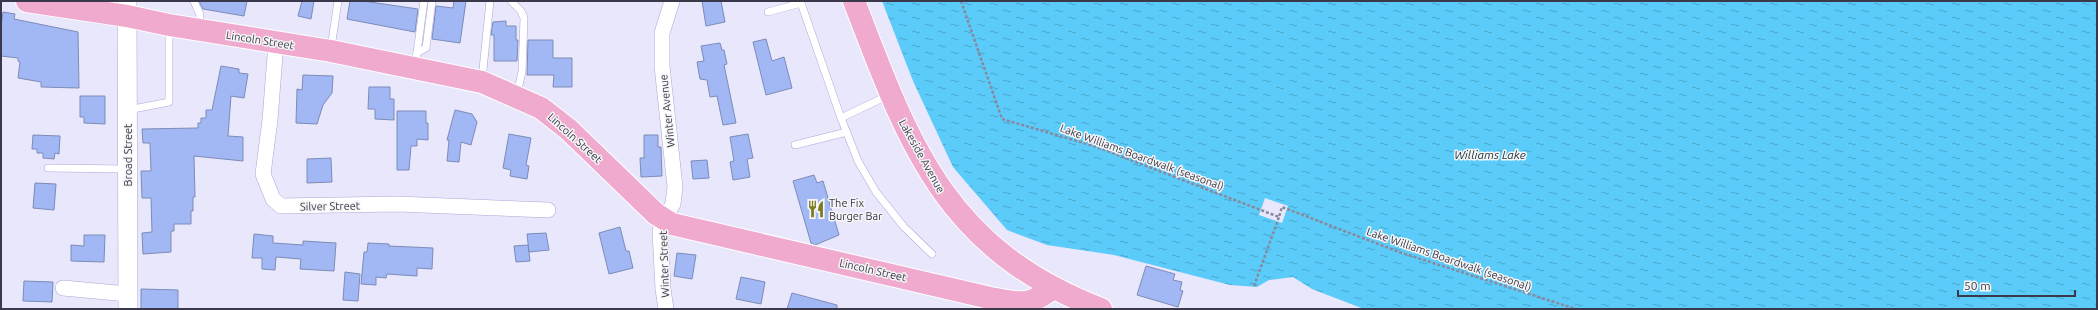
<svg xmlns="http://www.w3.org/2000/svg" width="2098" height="310" viewBox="0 0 2098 310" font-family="Ubuntu,sans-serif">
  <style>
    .water { fill: url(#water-ripples) }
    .pier { fill: #e8e7fb }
    .building { fill: #a2b8f5; stroke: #7c8bb7 }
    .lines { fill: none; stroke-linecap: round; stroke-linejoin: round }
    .service-casing { stroke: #aca7d7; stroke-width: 8 }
    .minor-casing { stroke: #aca7d7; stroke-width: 16 }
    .tertiary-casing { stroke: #aca7d7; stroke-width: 20 }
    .primary-casing { stroke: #fff; stroke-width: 24 }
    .path { stroke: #8a889c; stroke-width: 2.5; stroke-dasharray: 3 2; stroke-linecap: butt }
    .service { stroke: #fff; stroke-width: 7 }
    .minor { stroke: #fff; stroke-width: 15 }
    .tertiary { stroke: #fff; stroke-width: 19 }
    .primary { stroke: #efaace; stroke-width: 22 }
    .labels { text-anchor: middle; stroke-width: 3; stroke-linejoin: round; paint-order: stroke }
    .street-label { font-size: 11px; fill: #3a384b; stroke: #f6f6f6 }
    .poi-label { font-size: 11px; fill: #3a384b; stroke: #f6f6f6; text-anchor: start }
    .water-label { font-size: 12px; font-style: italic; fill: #1a323d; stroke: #f6f6f6 }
  </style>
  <defs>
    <pattern id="water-ripples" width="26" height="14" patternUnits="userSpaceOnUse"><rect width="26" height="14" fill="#5bcbfa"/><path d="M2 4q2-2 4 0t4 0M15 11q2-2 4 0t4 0" fill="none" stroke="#4ca6cc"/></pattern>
  </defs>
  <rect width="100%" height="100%" fill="#e8e7fb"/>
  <!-- water -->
  <polygon class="water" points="882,1 2097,1 2097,309 1364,309 1312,289 1293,277 1269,280 1257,287 1230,285 1114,255 1047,245 1007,230 953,167 913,81"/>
  <!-- pier -->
  <polygon class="pier" points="1265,198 1288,206 1282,223 1259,215"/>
  <!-- building -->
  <g class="building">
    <polygon points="199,1 247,1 244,16 203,9"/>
    <polygon points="302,1 314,1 311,19 298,16"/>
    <polygon points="350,1 363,1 418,9 415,32 347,19"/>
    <polygon points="454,1 466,1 460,43 432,39 436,6 453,8"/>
    <polygon points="702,1 721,1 725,22 706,26"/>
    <polygon points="3,12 15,14 14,19 78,32 79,88 41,87 41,82 18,78 20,62 18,61 18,58 1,56 1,27"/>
    <polygon points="506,21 506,26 516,26 516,40 518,40 517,61 494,61 494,35 491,35 493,22"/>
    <polygon points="766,39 772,61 784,57 792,88 766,95 753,42"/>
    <polygon points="528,40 553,40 553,58 572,58 572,87 553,87 554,75 527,75"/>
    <polygon points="720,43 722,50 724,50 727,64 724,65 736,123 723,125 717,96 710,97 707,80 700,79 697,62 704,61 701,46"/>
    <polygon points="221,66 239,69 239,73 248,74 244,98 231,96 228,136 243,137 243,161 194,156 195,197 193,197 193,211 191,211 191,224 174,224 174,231 171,231 171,252 143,254 142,233 152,232 151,198 142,198 141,171 151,171 150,143 143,143 142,129 198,128 198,123 201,123 201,118 206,118 206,110 212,110"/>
    <polygon points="303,75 333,76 332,93 323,105 317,124 296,123 297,89 302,90"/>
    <polygon points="369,87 390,87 390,99 394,99 394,120 375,119 375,109 368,109"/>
    <polygon points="80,96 105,96 105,124 84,123 84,117 80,117"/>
    <polygon points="455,110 472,114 477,122 471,145 461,142 459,162 447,161 449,140 447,140"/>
    <polygon points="397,111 426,111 426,123 428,123 428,140 417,139 417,146 411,146 409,170 397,170"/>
    <polygon points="509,134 531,138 526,165 529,166 527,179 510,176 511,170 503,168"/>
    <polygon points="748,134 753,158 747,159 750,177 733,180 730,162 734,161 730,137"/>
    <polygon points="33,135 60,136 59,154 55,153 54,159 43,158 43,153 37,153 37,149 32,149"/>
    <polygon points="644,135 658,135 658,147 661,147 662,176 641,177 640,158 644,158"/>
    <polygon points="331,158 332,182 307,183 307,159"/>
    <polygon points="707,160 709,178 693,179 691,161"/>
    <polygon points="814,175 817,183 823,181 839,235 815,245 811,243 793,181"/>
    <polygon points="35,183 56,184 54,210 33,208"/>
    <polygon points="620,227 626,251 629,251 633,268 609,274 599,233"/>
    <polygon points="546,233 549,250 529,252 527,234"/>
    <polygon points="254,234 273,236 273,243 303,245 303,241 336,243 334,271 300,269 301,259 276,257 275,270 262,269 262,258 252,258"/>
    <polygon points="84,235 105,235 104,262 71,261 71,245 84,246"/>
    <polygon points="368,243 389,244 389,246 433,248 432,269 417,268 417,276 387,274 386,278 376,277 376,285 361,284 364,252 367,252"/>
    <polygon points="528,245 530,261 516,262 514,246"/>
    <polygon points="677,253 696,255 692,279 674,276"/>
    <polygon points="1146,266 1175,274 1173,280 1182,282 1180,290 1183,291 1178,307 1137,295"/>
    <polygon points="345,272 360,274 358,301 343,300"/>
    <polygon points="741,277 765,282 761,304 736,299"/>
    <polygon points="24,281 53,282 52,302 23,301"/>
    <polygon points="141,289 178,290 178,309 141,309"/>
    <polygon points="792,293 837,305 837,309 787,309"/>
  </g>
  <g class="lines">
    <!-- service casing -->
    <g class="service-casing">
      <g id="service">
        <polyline points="194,1 200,15 198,27"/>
        <polyline points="511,1 521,11 524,18 522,72 517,94"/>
        <polyline points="768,12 801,3 841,118 858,161 876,192 904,227 932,254"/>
        <polyline points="331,48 338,1"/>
        <polyline points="417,53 426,48 432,1"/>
        <polyline points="415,67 424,1"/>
        <polyline points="482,79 490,1"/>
        <polyline points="128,110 169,102 169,28"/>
        <polyline points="841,118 889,95"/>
        <polyline points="795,145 847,132"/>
        <polyline points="48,168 127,169"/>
      </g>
    </g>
    <!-- minor casing -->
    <g class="minor-casing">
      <g id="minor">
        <polyline points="276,43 270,120 263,174 273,199 281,206 397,204 548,210"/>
        <polyline points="63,288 128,294"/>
        <polyline points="666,309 663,289 660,231 664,219 673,204 675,187 662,66 662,33 672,1"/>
      </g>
    </g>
    <!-- tertiary casing -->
    <g class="tertiary-casing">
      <polyline id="tertiary" points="127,1 128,309"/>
    </g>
    <!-- primary casing -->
    <g class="primary-casing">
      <g id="primary">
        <path d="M 27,1 L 127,16 L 169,25 L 331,51 L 482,82 L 541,108 L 568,129 L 656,214 L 672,224 L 990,298 C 1021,303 1027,308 1053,288"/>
        <path d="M 854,1 C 909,145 945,249 1101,309"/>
      </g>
    </g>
    <!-- path -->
    <g class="path">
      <polyline points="961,1 1002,119 1094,146 1279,217 1282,207 1399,252 1576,309"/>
      <polyline points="1254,286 1279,217"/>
    </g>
    <!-- service -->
    <use href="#service" class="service"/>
    <!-- minor -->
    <use href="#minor" class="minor"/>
    <!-- tertiary -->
    <use href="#tertiary" class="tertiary"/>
    <!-- primary -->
    <use href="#primary" class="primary"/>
  </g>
  <!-- icons -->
  <defs>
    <g id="restaurant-bare" transform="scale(1.38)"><path d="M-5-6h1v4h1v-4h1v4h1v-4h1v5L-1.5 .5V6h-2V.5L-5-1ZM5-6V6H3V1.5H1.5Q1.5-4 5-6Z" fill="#7c7c24" stroke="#f6f6f6" stroke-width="2.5" paint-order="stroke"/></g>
  </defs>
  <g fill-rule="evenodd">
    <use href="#restaurant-bare" x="816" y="209"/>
  </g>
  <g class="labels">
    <!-- street labels -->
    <g class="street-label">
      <text transform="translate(260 40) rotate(9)" y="4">Lincoln Street</text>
      <text transform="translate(667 111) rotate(-96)" y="4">Winter Avenue</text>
      <text transform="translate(575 138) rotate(42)" y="4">Lincoln Street</text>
      <text transform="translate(128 155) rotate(-90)" y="4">Broad Street</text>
      <text transform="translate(922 156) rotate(61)" y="4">Lakeside Avenue</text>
      <text transform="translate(1142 157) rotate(20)" y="4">Lake Williams Boardwalk (seasonal)</text>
      <text transform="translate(330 206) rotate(-1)" y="4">Silver Street</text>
      <text transform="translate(1449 259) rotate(19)" y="4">Lake Williams Boardwalk (seasonal)</text>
      <text transform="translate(664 264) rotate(-92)" y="4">Winter Street</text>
      <text transform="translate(873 270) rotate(13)" y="4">Lincoln Street</text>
    </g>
    <!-- poi labels -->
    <g class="poi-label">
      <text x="829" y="207">The Fix<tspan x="829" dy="13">Burger Bar</tspan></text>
    </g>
    <!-- water labels -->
    <g class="water-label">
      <text x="1490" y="159">Williams Lake</text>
    </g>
  </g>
  <!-- border -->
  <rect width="2098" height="310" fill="none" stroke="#3a384b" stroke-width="4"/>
  <!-- scale -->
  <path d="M1958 290v6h117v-6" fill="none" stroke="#3a384b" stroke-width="2"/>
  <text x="1964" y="290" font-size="12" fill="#3a384b" stroke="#f6f6f6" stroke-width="3" paint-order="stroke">50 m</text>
</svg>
